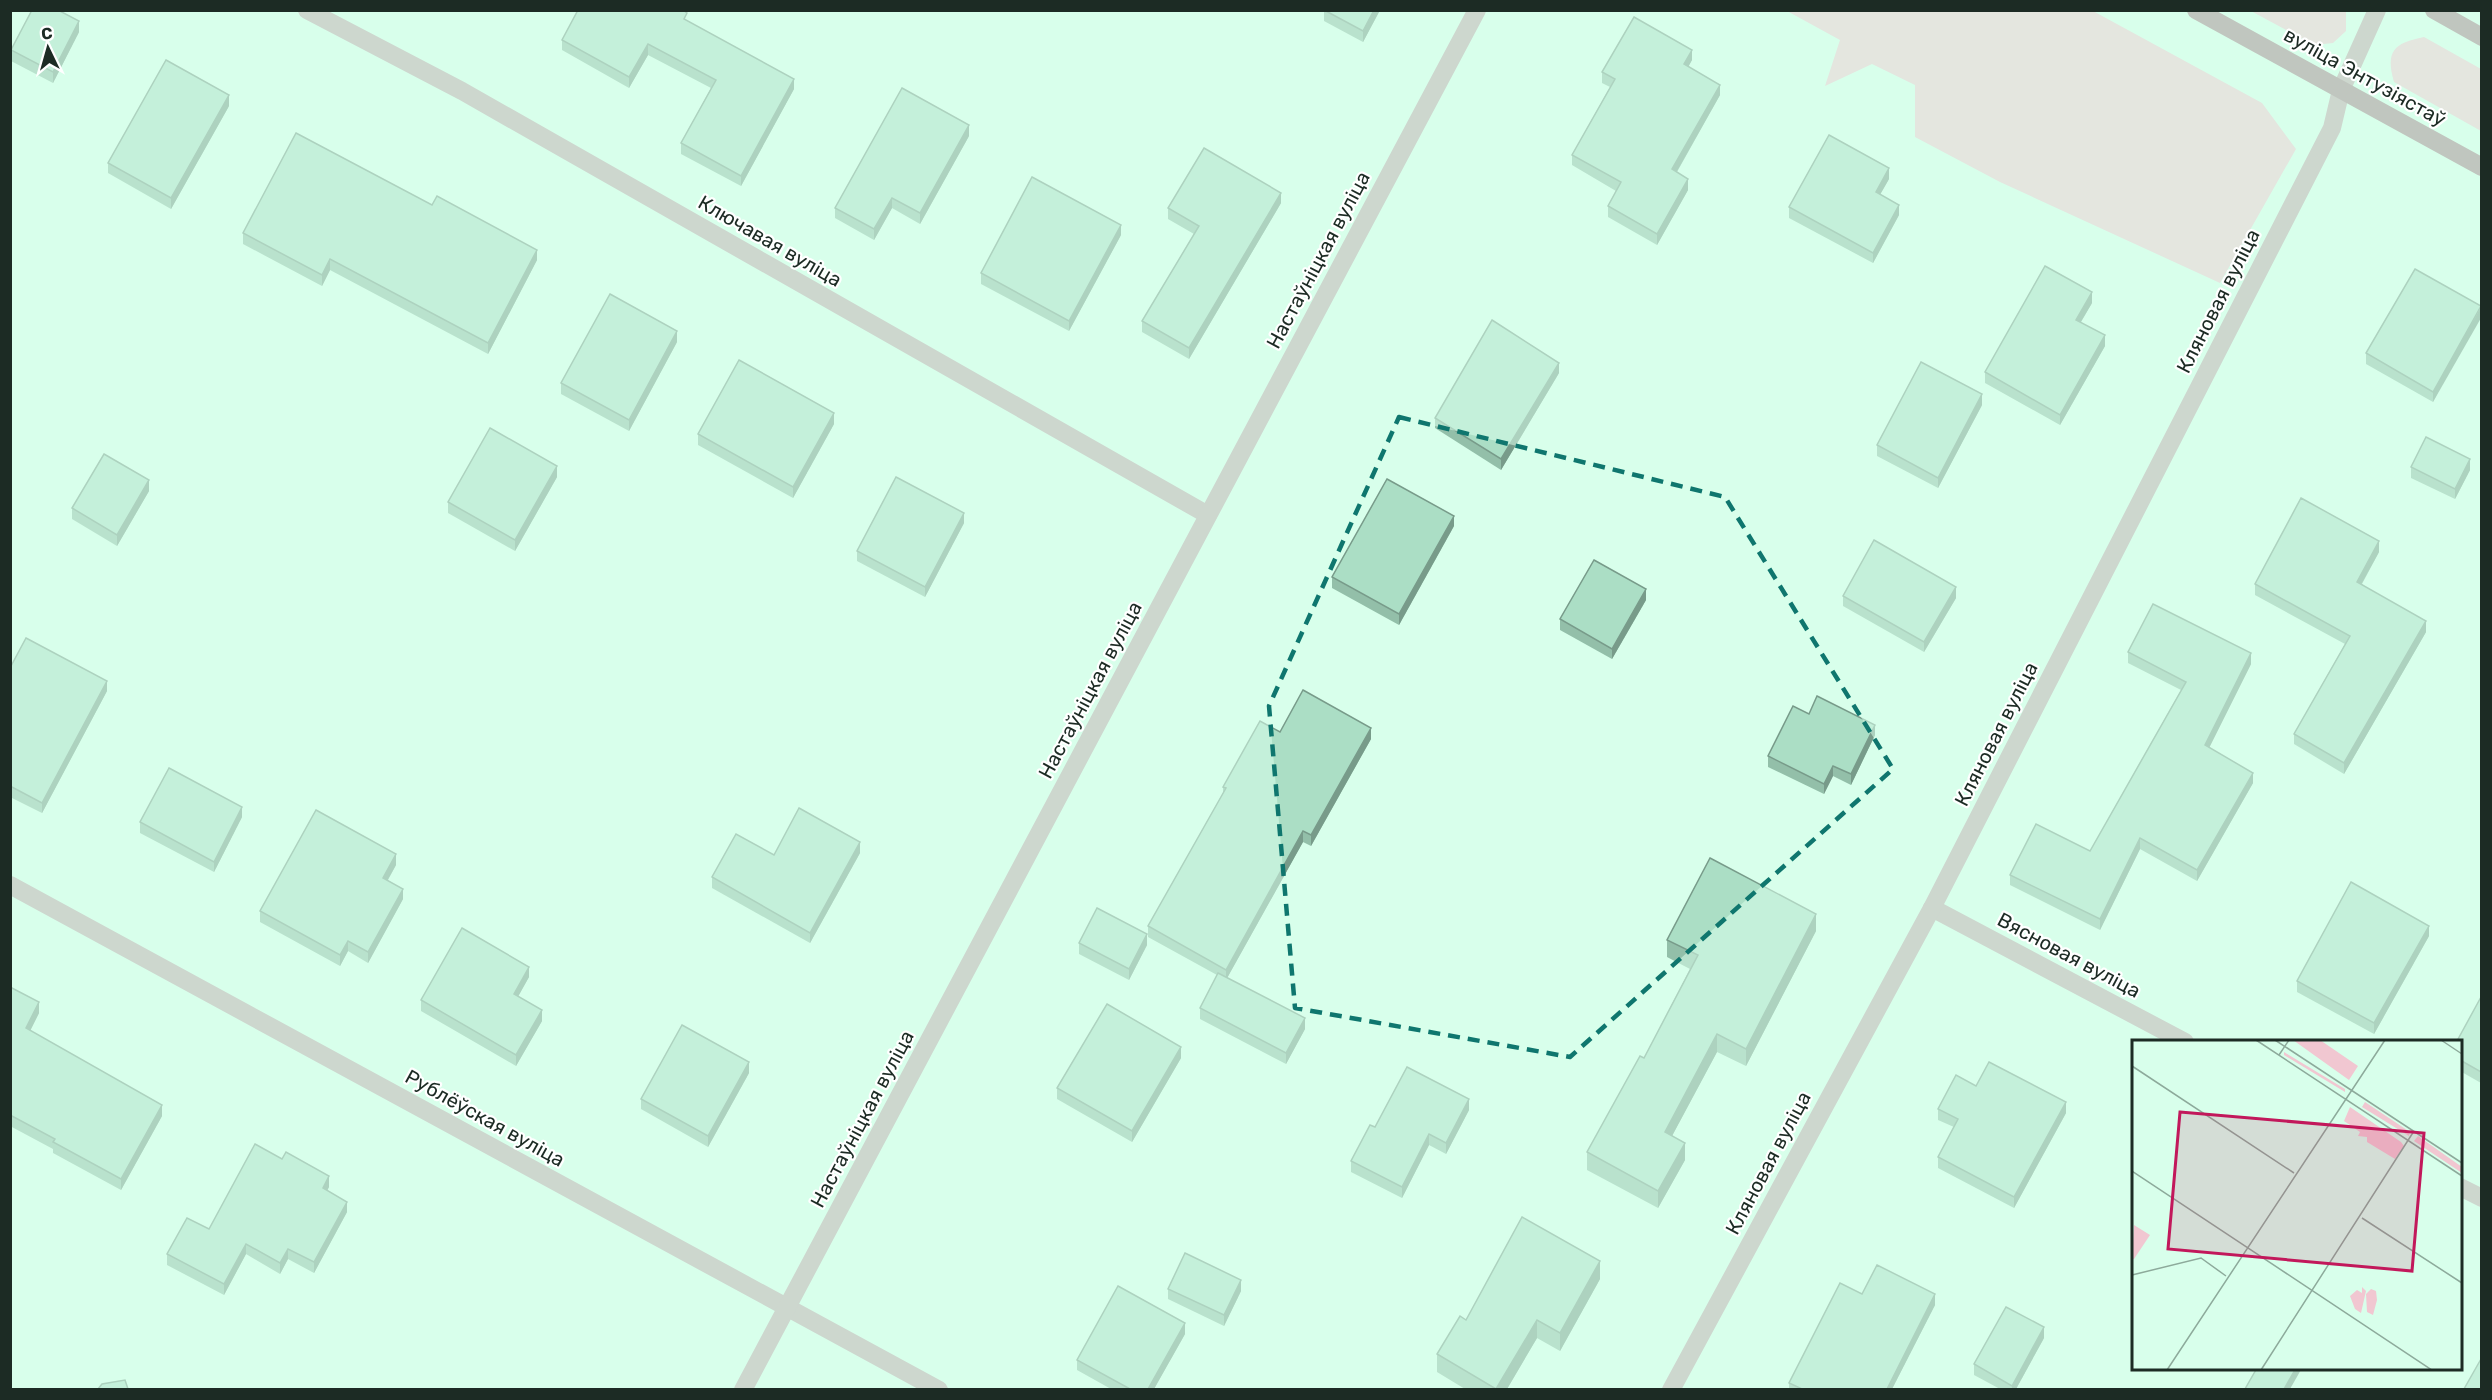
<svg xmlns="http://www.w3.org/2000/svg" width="2492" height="1400" viewBox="0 0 2492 1400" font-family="Rubik,sans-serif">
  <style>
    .green { fill: #f1c7d1 }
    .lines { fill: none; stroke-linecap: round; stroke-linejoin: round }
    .street { stroke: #bea6ac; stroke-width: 18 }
    .secondary { stroke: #a38189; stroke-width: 18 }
    .wall { fill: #93bfa9 }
    .shaded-wall { fill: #789b8a }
    .building { fill: #abdec5; stroke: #789b8a; stroke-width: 1.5 }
    .marked { fill: none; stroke: #0f766e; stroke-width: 4.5; stroke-dasharray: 12 8; stroke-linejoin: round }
    .labels { text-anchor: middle; stroke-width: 4.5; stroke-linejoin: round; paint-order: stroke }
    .street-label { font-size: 20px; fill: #1c2b24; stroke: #fff }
    .inset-road { fill: none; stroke: #8daa9b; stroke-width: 1.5 }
    .view { fill: #c2185b; fill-opacity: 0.15; stroke: #c2185b; stroke-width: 3 }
    .inset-edge { fill: none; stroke: #1c2b24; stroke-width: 3 }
  </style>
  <rect width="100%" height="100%" fill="#d8ffeb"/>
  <!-- green -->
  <g class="green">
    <polygon points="1787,11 2093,11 2262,103 2296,149 2220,283 2000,182 1915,137 1915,85 1872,64 1825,86 1840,40"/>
    <polygon points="2251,11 2346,11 2346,31 2333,43 2314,45"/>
    <path d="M 2424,37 L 2481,69 L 2481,131 L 2394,82 C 2385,51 2394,43 2424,37 Z"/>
  </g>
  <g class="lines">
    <!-- street -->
    <g class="street">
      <polyline points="307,10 462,91 1208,515"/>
      <polyline points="10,885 939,1390"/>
      <polyline points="1932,908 2185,1042"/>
      <polyline points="2460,1187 2482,1198"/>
      <polyline points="743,1390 1477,10"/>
      <polyline points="1671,1390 1932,908 2332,128 2341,90 2377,10"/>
    </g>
    <!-- secondary -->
    <g class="secondary">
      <polyline points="2196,10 2482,167"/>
      <polyline points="2434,10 2482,37"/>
    </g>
  </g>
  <!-- wall -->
  <g class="wall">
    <polygon points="1324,10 1380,10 1363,42 1324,21"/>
    <polygon points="687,21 794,89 741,186 681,154 681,143 711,88 648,55 629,88 562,50 562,40"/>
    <polygon points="79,32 53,83 11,61 11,50"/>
    <polygon points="1692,60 1688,66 1720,95 1677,172 1688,190 1657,245 1608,217 1608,206 1616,191 1572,165 1572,155 1610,87 1602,83 1602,72"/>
    <polygon points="229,106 171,209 108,173 108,163"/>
    <polygon points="969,136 920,224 892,208 874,240 835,218 835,208"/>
    <polygon points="1889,179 1880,194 1899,215 1873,263 1789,218 1789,207"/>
    <polygon points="1281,203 1189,359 1142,332 1142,321 1194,234 1168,219 1168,208"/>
    <polygon points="243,233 537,260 488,354 330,270 322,286 243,244"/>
    <polygon points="1121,235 1069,331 981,284 981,273"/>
    <polygon points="2092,303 2081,322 2105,346 2060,425 1985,383 1985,372"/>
    <polygon points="2481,306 2433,402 2366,364 2366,353"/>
    <polygon points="677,342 629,431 561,394 561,383"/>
    <polygon points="1559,373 1501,470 1435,428 1435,418"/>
    <polygon points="1982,405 1938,488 1877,456 1877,445"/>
    <polygon points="834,424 793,498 698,445 698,434"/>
    <polygon points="2411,467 2470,470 2455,499 2411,478"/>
    <polygon points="557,477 515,551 448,513 448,502"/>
    <polygon points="149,491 117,546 72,519 72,508"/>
    <polygon points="964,523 925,597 857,561 857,551"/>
    <polygon points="1454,526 1399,625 1332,588 1332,577"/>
    <polygon points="2379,552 2362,584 2426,632 2344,774 2294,744 2294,734 2345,644 2255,595 2255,584"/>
    <polygon points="1843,596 1956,598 1924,652 1843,606"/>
    <polygon points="1646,600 1612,659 1560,630 1560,619"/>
    <polygon points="2128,652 2251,664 2209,748 2253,783 2197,881 2140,849 2100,930 2010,885 2010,875 2090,851 2181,690 2128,663"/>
    <polygon points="10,668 107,691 42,813 10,797"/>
    <polygon points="1809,714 1875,735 1851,785 1833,776 1824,794 1768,767 1768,756"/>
    <polygon points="1280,732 1371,739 1311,846 1303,842 1227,978 1305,1029 1286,1064 1200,1019 1200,1008 1217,975 1148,937 1148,926 1223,793 1223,787"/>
    <polygon points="242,817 214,872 140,833 140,822"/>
    <polygon points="860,853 810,943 712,888 712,877 774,855"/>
    <polygon points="396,865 388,880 403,899 368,963 348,951 340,966 260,922 260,911"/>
    <polygon points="1816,931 1746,1066 1717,1052 1672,1136 1685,1160 1658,1208 1587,1170 1587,1152 1644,1058 1690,969 1667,957 1667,940"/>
    <polygon points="2429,936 2374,1034 2297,992 2297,981"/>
    <polygon points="1079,943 1147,945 1129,980 1079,954"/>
    <polygon points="529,977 518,996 542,1021 516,1066 421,1011 421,1000"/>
    <polygon points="10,987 39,1013 30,1031 162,1116 121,1190 53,1153 53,1149 10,1126"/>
    <polygon points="2481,997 2481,1083 2460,1071 2460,1041"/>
    <polygon points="1181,1058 1132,1142 1057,1099 1057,1088"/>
    <polygon points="749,1073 708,1147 641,1109 641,1099"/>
    <polygon points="1976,1086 2066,1113 2014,1208 1938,1168 1938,1157 1954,1127 1938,1120 1938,1109"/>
    <polygon points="1469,1110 1446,1154 1429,1145 1402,1198 1351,1172 1351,1161 1375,1127"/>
    <polygon points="329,1187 327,1190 347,1212 314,1273 288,1259 280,1274 246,1254 224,1295 167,1265 167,1254 209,1229"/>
    <polygon points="1600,1279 1560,1351 1537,1338 1507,1389 1465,1389 1437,1372 1437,1354 1466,1320"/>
    <polygon points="1168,1289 1241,1291 1224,1326 1168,1299"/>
    <polygon points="1862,1294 1935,1305 1892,1389 1789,1389 1789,1383"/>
    <polygon points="1185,1334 1154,1389 1111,1389 1077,1370 1077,1360"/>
    <polygon points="2044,1338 2016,1389 2000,1389 1974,1375 1974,1364"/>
  </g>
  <!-- shaded-wall -->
  <g class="shaded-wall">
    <polygon points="1374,10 1380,10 1363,42 1363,31"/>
    <polygon points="79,21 79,32 53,83 53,72"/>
    <polygon points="648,44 648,55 629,88 629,77"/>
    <polygon points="1692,50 1692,60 1684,75 1684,64"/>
    <polygon points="794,79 794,89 741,186 741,176"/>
    <polygon points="1720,85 1720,95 1672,180 1672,169"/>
    <polygon points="229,95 229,106 171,209 171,198"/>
    <polygon points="969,125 969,136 920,224 920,213"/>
    <polygon points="1889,168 1889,179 1876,202 1876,192"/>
    <polygon points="1688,179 1688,190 1657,245 1657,234"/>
    <polygon points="1281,193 1281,203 1189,359 1189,348"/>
    <polygon points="892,198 892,208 874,240 874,229"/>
    <polygon points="1899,205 1899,215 1873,263 1873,253"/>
    <polygon points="1121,225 1121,235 1069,331 1069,321"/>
    <polygon points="537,250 537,260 488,354 488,343"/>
    <polygon points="330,259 330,270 322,286 322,275"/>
    <polygon points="2092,292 2092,303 2076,330 2076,320"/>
    <polygon points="2481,307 2481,318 2433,402 2433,392"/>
    <polygon points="677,331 677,342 629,431 629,420"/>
    <polygon points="2105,335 2105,346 2060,425 2060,415"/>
    <polygon points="1559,363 1559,373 1501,470 1501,459"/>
    <polygon points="1982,394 1982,405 1938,488 1938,478"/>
    <polygon points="834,413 834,424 793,498 793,487"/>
    <polygon points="2470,459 2470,470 2455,499 2455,489"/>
    <polygon points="557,466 557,477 515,551 515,540"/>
    <polygon points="149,480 149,491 117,546 117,535"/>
    <polygon points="964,513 964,523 925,597 925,587"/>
    <polygon points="1454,516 1454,526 1399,625 1399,614"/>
    <polygon points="2379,541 2379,552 2357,592 2357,582"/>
    <polygon points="1956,587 1956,598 1924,652 1924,642"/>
    <polygon points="1646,589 1646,600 1612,659 1612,649"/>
    <polygon points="2426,621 2426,632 2344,774 2344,763"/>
    <polygon points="2251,653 2251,664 2205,756 2205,745"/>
    <polygon points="107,681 107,691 42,813 42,803"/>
    <polygon points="1875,725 1875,735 1851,785 1851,774"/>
    <polygon points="1371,728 1371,739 1311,846 1311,835"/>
    <polygon points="1833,766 1833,776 1824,794 1824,784"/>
    <polygon points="2253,773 2253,783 2197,881 2197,870"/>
    <polygon points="242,807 242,817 214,872 214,862"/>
    <polygon points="1303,831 1303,842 1226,980 1226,970"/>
    <polygon points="2140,838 2140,849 2100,930 2100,919"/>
    <polygon points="860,842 860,853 810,943 810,933"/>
    <polygon points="396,854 396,865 383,888 383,878"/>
    <polygon points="403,889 403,899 368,963 368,952"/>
    <polygon points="1816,914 1816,931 1746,1066 1746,1049"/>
    <polygon points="2429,926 2429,936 2374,1034 2374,1023"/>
    <polygon points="1147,934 1147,945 1129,980 1129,969"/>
    <polygon points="348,941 348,951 340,966 340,955"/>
    <polygon points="529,967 529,977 514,1004 514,994"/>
    <polygon points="39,1002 39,1013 26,1039 26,1028"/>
    <polygon points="542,1010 542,1021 516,1066 516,1055"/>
    <polygon points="1305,1018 1305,1029 1286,1064 1286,1053"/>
    <polygon points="1717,1034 1717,1052 1665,1149 1665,1132"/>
    <polygon points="1181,1047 1181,1058 1132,1142 1132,1131"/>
    <polygon points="749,1062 749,1073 708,1147 708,1136"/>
    <polygon points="1469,1099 1469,1110 1446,1154 1446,1143"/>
    <polygon points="2066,1102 2066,1113 2014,1208 2014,1197"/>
    <polygon points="162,1105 162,1116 121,1190 121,1179"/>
    <polygon points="1429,1134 1429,1145 1402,1198 1402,1187"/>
    <polygon points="1685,1143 1685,1160 1658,1208 1658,1191"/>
    <polygon points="329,1176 329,1187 323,1199 323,1188"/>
    <polygon points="347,1202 347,1212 314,1273 314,1262"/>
    <polygon points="246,1244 246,1254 224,1295 224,1284"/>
    <polygon points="288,1249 288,1259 280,1274 280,1263"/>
    <polygon points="1600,1261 1600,1279 1560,1351 1560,1333"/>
    <polygon points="1241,1280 1241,1291 1224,1326 1224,1315"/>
    <polygon points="1935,1294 1935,1305 1892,1389 1887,1389"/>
    <polygon points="1537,1320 1537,1338 1507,1389 1496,1389"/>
    <polygon points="1185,1323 1185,1334 1154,1389 1148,1389"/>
    <polygon points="2044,1327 2044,1338 2016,1389 2012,1389 2012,1386"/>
    <polygon points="2296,1368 2302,1368 2290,1389 2284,1389"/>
  </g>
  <!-- building -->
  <g class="building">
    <polygon points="32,10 58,10 79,21 53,72 11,50"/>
    <polygon points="578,10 683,10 687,13 684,19 794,79 741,176 681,143 716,80 648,44 629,77 562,40"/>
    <polygon points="1324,10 1374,10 1363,31"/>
    <polygon points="1634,17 1692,50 1684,64 1720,85 1672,169 1688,179 1657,234 1608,206 1621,182 1572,155 1615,79 1602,72"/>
    <polygon points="166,60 229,95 171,198 108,163"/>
    <polygon points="902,88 969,125 920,213 892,198 874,229 835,208"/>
    <polygon points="296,133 432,205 437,196 537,250 488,343 330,259 322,275 243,233"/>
    <polygon points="1829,135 1889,168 1876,192 1899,205 1873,253 1789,207"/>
    <polygon points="1204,148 1281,193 1189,348 1142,321 1199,226 1168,208"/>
    <polygon points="1032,177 1121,225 1069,321 981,273"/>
    <polygon points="2045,266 2092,292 2076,320 2105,335 2060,415 1985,372"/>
    <polygon points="2415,269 2481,306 2433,392 2366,353"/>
    <polygon points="610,294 677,331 629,420 561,383"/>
    <polygon points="1492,320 1559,363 1501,459 1435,418"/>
    <polygon points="739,360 834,413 793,487 698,434"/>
    <polygon points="1921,362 1982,394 1938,478 1877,445"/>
    <polygon points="490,428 557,466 515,540 448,502"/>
    <polygon points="2426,437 2470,459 2455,489 2411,467"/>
    <polygon points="104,454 149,480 117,535 72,508"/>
    <polygon points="896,477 964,513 925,587 857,551"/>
    <polygon points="1387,479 1454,516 1399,614 1332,577"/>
    <polygon points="2301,498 2379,541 2357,582 2426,621 2344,763 2294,734 2350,636 2255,584"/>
    <polygon points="1874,540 1956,587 1924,642 1843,596"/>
    <polygon points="1594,560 1646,589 1612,649 1560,619"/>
    <polygon points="2153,604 2251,653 2205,745 2253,773 2197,870 2140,838 2100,919 2010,875 2036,824 2090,851 2186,682 2128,652"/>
    <polygon points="26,638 107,681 42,803 10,786 10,668"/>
    <polygon points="1303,690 1371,728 1311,835 1303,831 1226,970 1148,926 1226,788 1223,787 1260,721 1280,732"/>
    <polygon points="1817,696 1875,725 1851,774 1833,766 1824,784 1768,756 1793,706 1809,714"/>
    <polygon points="169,768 242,807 214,862 140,822"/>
    <polygon points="799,808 860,842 810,933 712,877 736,834 774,855"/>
    <polygon points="316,810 396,854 383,878 403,889 368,952 348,941 340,955 260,911"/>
    <polygon points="1710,858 1816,914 1746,1049 1717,1034 1665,1132 1685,1143 1658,1191 1587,1152 1640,1056 1644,1058 1698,955 1667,940"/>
    <polygon points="2351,882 2429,926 2374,1023 2297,981"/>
    <polygon points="1097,908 1147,934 1129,969 1079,943"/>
    <polygon points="462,928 529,967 514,994 542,1010 516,1055 421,1000"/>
    <polygon points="1218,973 1305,1018 1286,1053 1200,1008"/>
    <polygon points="10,987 39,1002 26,1028 162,1105 121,1179 53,1142 55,1139 10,1115"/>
    <polygon points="2481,997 2481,1072 2460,1060 2460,1041 2457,1041"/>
    <polygon points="1107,1004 1181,1047 1132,1131 1057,1088"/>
    <polygon points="682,1025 749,1062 708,1136 641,1099"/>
    <polygon points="1989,1062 2066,1102 2014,1197 1938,1157 1958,1119 1938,1109 1956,1075 1976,1086"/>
    <polygon points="1407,1067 1469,1099 1446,1143 1429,1134 1402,1187 1351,1161 1370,1125 1375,1127"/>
    <polygon points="255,1144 282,1159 286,1152 329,1176 323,1188 347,1202 314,1262 288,1249 280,1263 246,1244 224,1284 167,1254 187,1218 209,1229"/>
    <polygon points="1522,1217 1600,1261 1560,1333 1537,1320 1496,1389 1437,1354 1460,1316 1466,1320"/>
    <polygon points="1185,1253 1241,1280 1224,1315 1168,1289"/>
    <polygon points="1877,1265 1935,1294 1887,1389 1802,1389 1789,1383 1840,1283 1862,1294"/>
    <polygon points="1118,1286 1185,1323 1148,1389 1130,1389 1077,1360"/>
    <polygon points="2006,1307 2044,1327 2012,1386 1974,1364"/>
    <polygon points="2481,1359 2481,1389 2464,1389"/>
    <polygon points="2257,1368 2296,1368 2284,1389 2245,1389"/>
    <polygon points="125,1380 128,1389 98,1389 102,1384"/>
  </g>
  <!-- marked area -->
  <path d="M0 0H2492V1400H0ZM 1399,417 L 1725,497 L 1893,769 L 1570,1057 L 1295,1008 L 1269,706 Z" fill="#d8ffeb" fill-opacity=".55" fill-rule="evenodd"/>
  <path class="marked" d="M 1399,417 L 1725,497 L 1893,769 L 1570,1057 L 1295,1008 L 1269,706 Z"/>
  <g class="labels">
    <!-- street labels -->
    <g class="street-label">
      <text transform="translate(2365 77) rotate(29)" y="7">вуліца Энтузіястаў</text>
      <text transform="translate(770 241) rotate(30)" y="7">Ключавая вуліца</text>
      <text transform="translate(1318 260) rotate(-62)" y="7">Настаўніцкая вуліца</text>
      <text transform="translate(2218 301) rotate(-63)" y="7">Кляновая вуліца</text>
      <text transform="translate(1090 690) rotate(-62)" y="7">Настаўніцкая вуліца</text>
      <text transform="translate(1996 734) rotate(-63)" y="7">Кляновая вуліца</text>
      <text transform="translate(2069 955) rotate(28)" y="7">Вясновая вуліца</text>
      <text transform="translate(485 1118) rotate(29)" y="7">Рублёўская вуліца</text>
      <text transform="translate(862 1119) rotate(-62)" y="7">Настаўніцкая вуліца</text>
      <text transform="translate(1768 1163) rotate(-62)" y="7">Кляновая вуліца</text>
    </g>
  </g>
  <!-- overview -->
  <g transform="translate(2132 1040)">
    <rect width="330" height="330" fill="#d8ffeb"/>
    <path d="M 161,0 L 188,0 L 226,26 L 217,40 ZM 152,12 L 213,49 L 213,52 L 152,15 ZM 233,62 L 278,92 L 277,96 L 230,67 ZM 218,67 L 269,102 L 272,106 L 263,119 L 235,102 L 235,97 L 226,96 L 228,92 L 212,81 ZM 286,96 L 330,127 L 330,133 L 282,101 ZM 2,185 L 18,195 L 2,219 L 0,219 ZM 230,247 L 234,251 L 229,273 L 223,269 L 218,256 L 225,250 L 230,253 ZM 239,249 L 244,251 L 245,260 L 241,275 L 235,272 L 234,254 Z" fill="#f1c7d1"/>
    <path class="inset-road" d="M 124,0 L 330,136M 143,0 L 330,123M 309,0 L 330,14M 147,15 L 157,0M 0,26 L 162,133M 0,131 L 300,330M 230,178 L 330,243M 0,235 L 69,218 L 94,236M 35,330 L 253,0M 129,330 L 282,91"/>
    <path class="view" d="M 48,72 L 292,93 L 280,231 L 36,209 Z"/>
    <rect width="330" height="330" class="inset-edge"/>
  </g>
  <!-- border -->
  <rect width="2492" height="1400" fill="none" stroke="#1c2b24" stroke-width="24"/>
  <!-- north arrow -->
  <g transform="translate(48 48) rotate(355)" stroke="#ffffff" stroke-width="4.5" paint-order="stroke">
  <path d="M0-4.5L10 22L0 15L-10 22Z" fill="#1c2b24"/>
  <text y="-9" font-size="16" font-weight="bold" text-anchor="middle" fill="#1c2b24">С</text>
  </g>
</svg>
